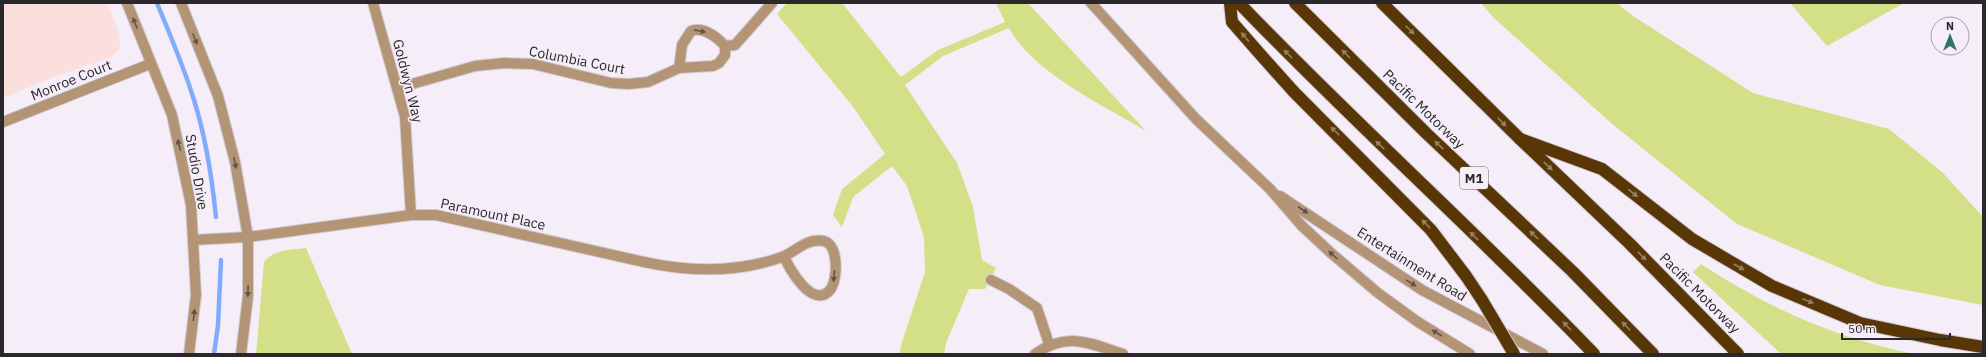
<svg xmlns="http://www.w3.org/2000/svg" width="1986" height="357" viewBox="0 0 1986 357" font-family="'IBM Plex Sans',sans-serif">
  <style>
    .commercial { fill: #fadfdd }
    .green { fill: #d3e088 }
    .lines { fill: none; stroke-linecap: round; stroke-linejoin: round }
    .stream { stroke: #81abfb; stroke-width: 4.5 }
    .minor-casing { stroke: #d1cad3; stroke-width: 12 }
    .tertiary-casing { stroke: #d1cad3; stroke-width: 12 }
    .motorway-casing { stroke: #d1cad3; stroke-width: 14 }
    .minor { stroke: #b39576; stroke-width: 10 }
    .tertiary { stroke: #b39576; stroke-width: 10 }
    .motorway { stroke: #583606; stroke-width: 12 }
    .motorway-bridge-casing { stroke: #d1cad3; stroke-width: 14; stroke-linecap: butt }
    .motorway-bridge { stroke: #583606; stroke-width: 12 }
    .oneway { fill: #61544a }
    .oneway2 { fill: #977f67 }
    .labels { text-anchor: middle; stroke-width: 3.5; stroke-linejoin: round; paint-order: stroke }
    .shield { fill: #f5edf8; stroke: #686369; stroke-width: 1 }
    .shield-label { font-size: 13px; font-weight: bold; fill: #2b282c }
    .street-label { font-size: 14px; fill: #2b282c; stroke: #f5edf8 }
  </style>
  <rect width="100%" height="100%" fill="#f5edf8"/>
  <!-- commercial -->
  <polygon class="commercial" points="3,3 107,3 119,32 120,41 119,50 111,57 54,77 3,98"/>
  <!-- green -->
  <g class="green">
    <path d="M 787,3 L 842,3 L 901,77 L 938,50 L 1005,22 L 996,3 L 1028,3 L 1146,131 C 1103,105 1033,73 1009,28 L 943,56 L 905,85 L 957,163 L 973,207 L 982,260 L 996,268 L 985,289 L 969,289 L 946,343 L 944,354 L 899,354 L 902,342 L 925,272 L 924,237 L 907,186 L 892,166 L 853,197 L 842,227 L 833,215 L 842,189 L 885,154 L 854,108 L 777,14 Z"/>
    <polygon points="1481,3 1617,3 1633,16 1753,93 1889,129 1942,172 1983,217 1983,305 1880,285 1737,224 1611,123 1494,18"/>
    <polygon points="1790,3 1904,3 1827,46"/>
    <path d="M 306,248 L 352,354 L 256,354 L 264,262 C 274,249 291,250 306,248 Z"/>
    <path d="M 1701,264 C 1768,308 1835,338 1914,354 L 1781,354 L 1693,272 Z"/>
  </g>
  <g class="lines">
    <!-- stream -->
    <g class="stream">
      <path d="M 157,3 C 170,35 184,67 194,100 C 206,138 212,178 216,217"/>
      <polyline points="214,354 218,325 221,260"/>
    </g>
    <!-- minor casing -->
    <g class="minor-casing">
      <g id="minor">
        <polyline points="373,3 405,117 411,215"/>
        <polyline points="725,46 735,45 772,3"/>
        <path d="M 398,88 L 475,66 L 504,63 L 533,64 L 611,83 L 629,84 L 648,82 L 679,68 L 713,66 L 719,63 L 725,55 L 725,46 C 717,37 703,26 691,31 L 682,45 L 679,68"/>
        <polyline points="3,122 150,64"/>
        <path d="M 193,240 L 248,237 L 411,215 L 436,215 L 644,262 C 690,272 737,273 782,257 C 796,252 805,238 824,241 C 839,245 838,280 830,290 C 813,310 789,269 784,256"/>
        <polyline points="991,280 1009,289 1037,308 1049,344"/>
        <path d="M 1035,354 C 1067,331 1089,343 1123,354"/>
      </g>
    </g>
    <!-- tertiary casing -->
    <g class="tertiary-casing">
      <g id="tertiary">
        <polyline points="127,3 172,115 191,205 196,295 189,354"/>
        <polyline points="181,3 218,96 235,162 248,237 248,296 241,354"/>
        <polyline points="1091,3 1196,119 1270,189 1302,226 1331,253 1378,293 1418,322 1470,354"/>
        <polyline points="1280,196 1422,290 1543,354"/>
      </g>
    </g>
    <!-- motorway casing -->
    <g class="motorway-casing">
      <g id="motorway">
        <polyline points="1230,3 1232,22 1260,54 1294,92 1431,230 1466,276 1482,300"/>
        <path d="M 1239,3 C 1354,123 1479,234 1594,354"/>
        <polyline points="1295,3 1426,133 1573,272 1653,354"/>
        <polyline points="1382,3 1520,139 1630,244 1738,354"/>
        <polyline points="1520,139 1602,169 1692,239 1772,286 1860,323 1940,340 1983,347"/>
      </g>
    </g>
    <!-- minor -->
    <use href="#minor" class="minor"/>
    <!-- tertiary -->
    <use href="#tertiary" class="tertiary"/>
    <!-- motorway -->
    <use href="#motorway" class="motorway"/>
    <!-- motorway-bridge casing -->
    <g class="motorway-bridge-casing">
      <polyline id="motorway-bridge" points="1482,300 1514,354"/>
    </g>
    <!-- motorway-bridge -->
    <use href="#motorway-bridge" class="motorway-bridge"/>
  </g>
  <!-- one-way arrows -->
  <defs><path id="oneway-solid" d="M-6-.8H1V-3.2L6.5 0L1 3.2V.8H-6Z"/></defs>
  <g class="oneway">
    <use href="#oneway-solid" transform="translate(135 23) rotate(-111)"/>
    <use href="#oneway-solid" transform="translate(700 31) rotate(11)"/>
    <use href="#oneway-solid" transform="translate(195 39) rotate(68)"/>
    <use href="#oneway-solid" transform="translate(179 145) rotate(-104)"/>
    <use href="#oneway-solid" transform="translate(235 163) rotate(78)"/>
    <use href="#oneway-solid" transform="translate(1303 210) rotate(33)"/>
    <use href="#oneway-solid" transform="translate(1333 255) rotate(-138)"/>
    <use href="#oneway-solid" transform="translate(834 276) rotate(95)"/>
    <use href="#oneway-solid" transform="translate(1411 283) rotate(32)"/>
    <use href="#oneway-solid" transform="translate(248 291) rotate(91)"/>
    <use href="#oneway-solid" transform="translate(194 315) rotate(-83)"/>
    <use href="#oneway-solid" transform="translate(1437 333) rotate(-149)"/>
  </g>
  <g class="oneway2">
    <use href="#oneway-solid" transform="translate(1410 30) rotate(45)"/>
    <use href="#oneway-solid" transform="translate(1245 37) rotate(-130)"/>
    <use href="#oneway-solid" transform="translate(1288 54) rotate(-135)"/>
    <use href="#oneway-solid" transform="translate(1346 54) rotate(-135)"/>
    <use href="#oneway-solid" transform="translate(1502 122) rotate(45)"/>
    <use href="#oneway-solid" transform="translate(1335 131) rotate(-135)"/>
    <use href="#oneway-solid" transform="translate(1380 145) rotate(-136)"/>
    <use href="#oneway-solid" transform="translate(1439 145) rotate(-137)"/>
    <use href="#oneway-solid" transform="translate(1548 166) rotate(43)"/>
    <use href="#oneway-solid" transform="translate(1633 193) rotate(38)"/>
    <use href="#oneway-solid" transform="translate(1426 224) rotate(-134)"/>
    <use href="#oneway-solid" transform="translate(1534 235) rotate(-137)"/>
    <use href="#oneway-solid" transform="translate(1474 236) rotate(-136)"/>
    <use href="#oneway-solid" transform="translate(1642 256) rotate(45)"/>
    <use href="#oneway-solid" transform="translate(1739 267) rotate(30)"/>
    <use href="#oneway-solid" transform="translate(1808 301) rotate(22)"/>
    <use href="#oneway-solid" transform="translate(1567 326) rotate(-134)"/>
    <use href="#oneway-solid" transform="translate(1626 326) rotate(-134)"/>
  </g>
  <g class="labels">
    <!-- shield labels -->
    <rect class="shield" x="1460" y="167" width="28" height="22" rx="3"/>
    <g class="shield-label">
      <text x="1474" y="183">M1</text>
    </g>
    <!-- street labels -->
    <g class="street-label">
      <text transform="translate(577 60) rotate(11)" y="5">Columbia Court</text>
      <text transform="translate(71 80) rotate(-22)" y="5">Monroe Court</text>
      <text transform="translate(408 81) rotate(76)" y="5">Goldwyn Way</text>
      <text transform="translate(1424 109) rotate(44)" y="5">Pacific Motorway</text>
      <text transform="translate(197 172) rotate(80)" y="5">Studio Drive</text>
      <text transform="translate(493 214) rotate(12)" y="5">Paramount Place</text>
      <text transform="translate(1412 264) rotate(32)" y="5">Entertainment Road</text>
      <text transform="translate(1700 293) rotate(45)" y="5">Pacific Motorway</text>
    </g>
  </g>
  <!-- border -->
  <rect width="1986" height="357" fill="none" stroke="#2b282c" stroke-width="8"/>
  <!-- north arrow -->
  <g transform="translate(1950 36)"><circle r="19" fill="#f5edf8" stroke="#a49ea6"/>
  <path d="M0-3L7 15L0 10L-7 15Z" fill="#307467"/>
  <text y="-6" font-size="11" font-weight="bold" text-anchor="middle" fill="#2b282c">N</text>
  </g>
  <!-- scale -->
  <path d="M1842 333v6h108v-6" fill="none" stroke="#2b282c" stroke-width="2"/>
  <text x="1848" y="333" font-size="12" fill="#2b282c" stroke="#f5edf8" stroke-width="3" paint-order="stroke">50 m</text>
</svg>
